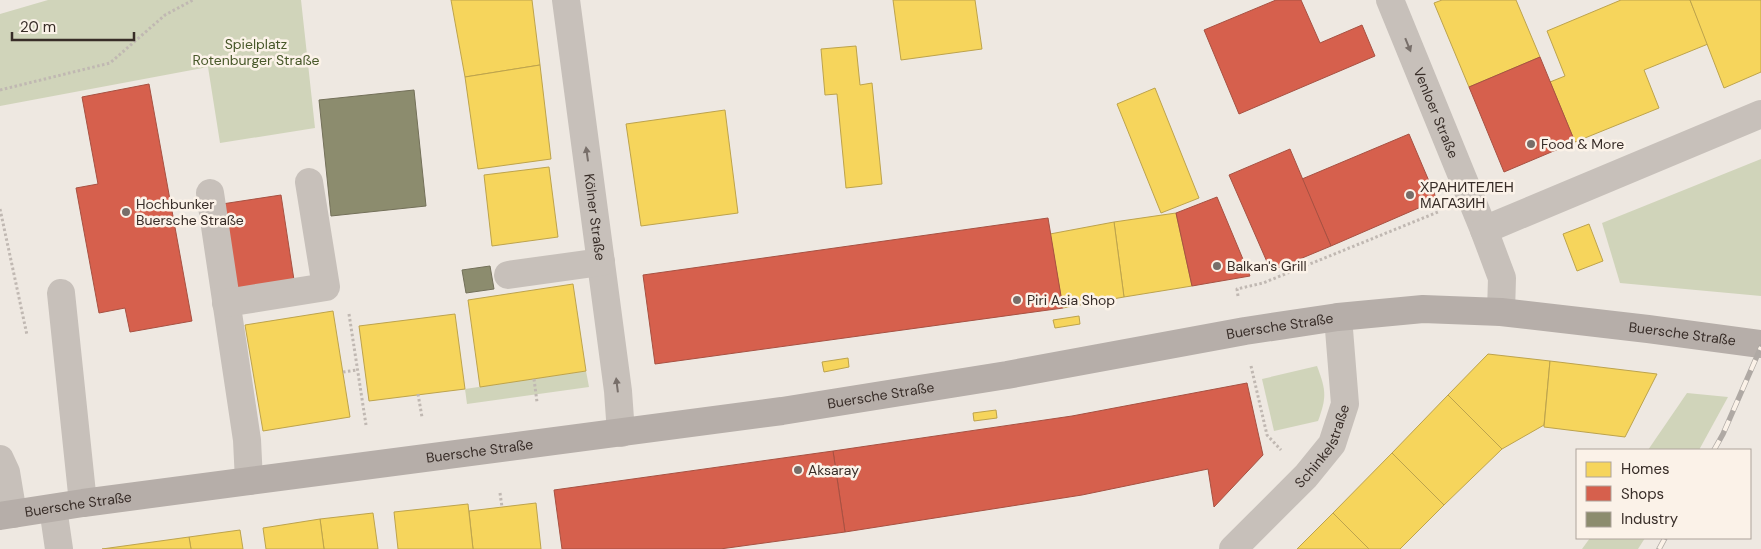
<svg xmlns="http://www.w3.org/2000/svg" width="1761" height="549" viewBox="0 0 1761 549" font-family="'DM Sans',sans-serif">
  <style>
    .green { fill: #d0d4ba }
    .homes { fill: #f6d55c; stroke: #bda34c }
    .shops { fill: #d6604d; stroke: #a75142 }
    .industry { fill: #8c8c6e; stroke: #737059 }
    .lines { fill: none; stroke-linecap: round; stroke-linejoin: round }
    .path { stroke: #c0b8b2; stroke-width: 3; stroke-dasharray: 2.5 2.5; stroke-linecap: butt }
    .minor { stroke: #c7c0ba; stroke-width: 28 }
    .major { stroke: #b6aea9; stroke-width: 28 }
    .rail-casing { stroke: #afa9a4; stroke-width: 5.5 }
    .rail { stroke: #fbf2e8; stroke-width: 4; stroke-dasharray: 11; stroke-linecap: butt }
    .oneway { fill: #786f6a }
    .poi-dot { fill: #786e69; stroke: #fbf2e8; stroke-width: 2 }
    .labels { text-anchor: middle; stroke-width: 5; stroke-linejoin: round; paint-order: stroke }
    .park-label { font-size: 14px; fill: #48582a; stroke: #fbf2e8 }
    .street-label { font-size: 14px; fill: #382d28; stroke: #fbf2e8 }
    .poi-label { font-size: 14px; fill: #382d28; stroke: #fbf2e8; text-anchor: start }
  </style>
  <rect width="100%" height="100%" fill="#eee8e1"/>
  <!-- green -->
  <g class="green">
    <polygon points="48,0 301,0 315,128 220,143 208,67 0,106 0,14"/>
    <polygon points="1761,159 1761,296 1620,283 1602,223"/>
    <path d="M 1317,366 C 1326,390 1327,397 1318,421 L 1274,431 L 1262,379 Z"/>
    <polygon points="586,371 589,387 467,404 465,389"/>
    <polygon points="1687,393 1728,397 1699,450 1648,450"/>
    <polygon points="1590,538 1645,538 1638,549 1582,549"/>
  </g>
  <!-- homes -->
  <g class="homes">
    <polygon points="451,0 532,0 540,65 465,77"/>
    <polygon points="893,0 975,0 982,49 901,60"/>
    <polygon points="1442,0 1516,0 1540,57 1469,87 1434,3"/>
    <polygon points="1621,0 1690,0 1708,44 1644,70 1659,108 1575,142 1550,82 1565,76 1547,31"/>
    <polygon points="1690,0 1761,0 1761,72 1724,88"/>
    <polygon points="856,46 860,85 872,83 882,184 846,188 837,94 825,95 821,49"/>
    <polygon points="540,65 551,159 478,169 465,77"/>
    <polygon points="1155,88 1199,198 1161,213 1117,104"/>
    <polygon points="725,110 738,213 641,226 626,124"/>
    <polygon points="549,167 558,237 492,246 484,175"/>
    <polygon points="1176,213 1192,286 1124,297 1114,222"/>
    <polygon points="1114,222 1124,297 1063,308 1050,234"/>
    <polygon points="1589,224 1603,261 1577,271 1563,234"/>
    <polygon points="573,284 586,371 480,387 468,300"/>
    <polygon points="333,311 350,417 263,431 245,325"/>
    <polygon points="455,314 465,389 369,401 359,326"/>
    <polygon points="1079,316 1080,324 1055,328 1053,320"/>
    <polygon points="1488,354 1550,361 1544,425 1502,449 1448,395"/>
    <polygon points="848,358 849,367 824,372 822,362"/>
    <polygon points="1550,361 1657,374 1625,437 1544,427"/>
    <polygon points="1448,395 1502,449 1444,505 1392,453"/>
    <polygon points="996,410 997,418 974,421 973,413"/>
    <polygon points="1392,453 1444,505 1400,549 1369,549 1333,513"/>
    <polygon points="536,503 541,549 473,549 469,511"/>
    <polygon points="468,504 473,549 398,549 394,512"/>
    <polygon points="373,513 378,549 324,549 320,519"/>
    <polygon points="1333,513 1369,549 1297,549"/>
    <polygon points="320,519 324,549 266,549 263,528"/>
    <polygon points="240,530 243,549 191,549 189,537"/>
    <polygon points="189,537 191,549 102,549"/>
  </g>
  <!-- shops -->
  <g class="shops">
    <polygon points="1276,0 1301,0 1320,43 1362,25 1375,56 1239,114 1204,30"/>
    <polygon points="1540,57 1575,142 1504,172 1469,87"/>
    <polygon points="149,84 192,321 130,332 125,308 99,313 76,188 98,184 82,97"/>
    <polygon points="1409,134 1437,200 1331,246 1302,179"/>
    <polygon points="1290,149 1331,246 1271,271 1229,175"/>
    <polygon points="281,195 294,280 235,290 222,204"/>
    <polygon points="1217,197 1250,276 1192,286 1176,213"/>
    <polygon points="1048,218 1063,308 655,364 643,275"/>
    <polygon points="1247,383 1263,455 1214,507 1208,469 1082,495 845,532 833,451 1072,416"/>
    <polygon points="833,451 845,532 720,549 562,549 554,490"/>
  </g>
  <!-- industry -->
  <g class="industry">
    <polygon points="414,90 426,206 331,216 319,100"/>
    <polygon points="490,266 494,289 466,293 462,270"/>
  </g>
  <g class="lines">
    <!-- path -->
    <g class="path">
      <polyline points="0,90 110,63 165,15 193,0"/>
      <polyline points="0,209 27,335"/>
      <polyline points="1238,296 1237,289 1263,283 1438,212"/>
      <polyline points="349,314 366,425"/>
      <polyline points="1251,366 1267,435 1281,450"/>
      <polyline points="343,372 357,370"/>
      <polyline points="534,379 537,402"/>
      <polyline points="418,394 422,417"/>
      <polyline points="500,493 502,507"/>
    </g>
    <!-- minor -->
    <g class="minor">
      <path id="s1" d="M 566,0 L 618,391 L 621,433"/>
      <path id="s2" d="M 1390,0 L 1484,230 L 1502,278 L 1501,312"/>
      <polyline points="210,193 247,440 249,481"/>
      <polyline points="1484,230 1761,114"/>
      <polyline points="508,275 601,262"/>
      <polyline points="61,293 83,503"/>
      <polyline points="226,303 326,287 309,182"/>
      <polyline points="0,459 6,472 13,514"/>
      <polyline points="53,508 59,549"/>
      <path id="s3" d="M 1233,549 L 1306,476 L 1332,444 L 1345,404 L 1338,317"/>
    </g>
    <!-- major -->
    <path class="major" id="s4" d="M 0,516 L 83,503 L 782,411 L 1007,375 L 1245,331 L 1338,317 L 1423,309 L 1501,312 L 1648,329 L 1761,344"/>
    <!-- rail casing -->
    <g class="rail-casing">
      <g id="rail">
        <polyline points="1714,450 1723,434 1761,347"/>
        <polyline points="1659,549 1665,538"/>
      </g>
    </g>
    <!-- rail -->
    <use href="#rail" class="rail"/>
  </g>
  <!-- one-way arrows -->
  <defs><path id="oneway-solid" d="M-6-.8H1V-3.2L6.5 0L1 3.2V.8H-6Z" transform="scale(1.25)"/></defs>
  <g class="oneway">
    <use href="#oneway-solid" transform="translate(1408 45) rotate(68)"/>
    <use href="#oneway-solid" transform="translate(587 154) rotate(-98)"/>
    <use href="#oneway-solid" transform="translate(617 385) rotate(-97)"/>
  </g>
  <!-- markers -->
  <g class="poi-dot">
    <circle cx="1531" cy="144" r="5"/>
    <circle cx="1410" cy="195" r="5"/>
    <circle cx="126" cy="212" r="5"/>
    <circle cx="1217" cy="266" r="5"/>
    <circle cx="1017" cy="300" r="5"/>
    <circle cx="798" cy="470" r="5"/>
  </g>
  <g class="labels">
    <!-- park labels -->
    <g class="park-label">
      <text x="256" y="49">Spielplatz<tspan x="256" dy="16">Rotenburger Straße</tspan></text>
    </g>
    <!-- street labels -->
    <g class="street-label">
      <text dy="5" stroke="none"><textPath href="#s2" startOffset="122">Venloer Straße</textPath></text>
      <text dy="5" stroke="none"><textPath href="#s1" startOffset="219">Kölner Straße</textPath></text>
      <text dy="5" stroke="none"><textPath href="#s4" startOffset="1294">Buersche Straße</textPath></text>
      <text dy="5" stroke="none"><textPath href="#s4" startOffset="1699">Buersche Straße</textPath></text>
      <text dy="5" stroke="none"><textPath href="#s4" startOffset="889">Buersche Straße</textPath></text>
      <text dy="5" stroke="none"><textPath href="#s3" startOffset="138">Schinkelstraße</textPath></text>
      <text dy="5" stroke="none"><textPath href="#s4" startOffset="484">Buersche Straße</textPath></text>
      <text dy="5" stroke="none"><textPath href="#s4" startOffset="79">Buersche Straße</textPath></text>
    </g>
    <!-- poi labels -->
    <g class="poi-label">
      <text x="1541" y="149">Food &amp; More</text>
      <text x="1420" y="192">ХРАНИТЕЛЕН<tspan x="1420" dy="16">МАГАЗИН</tspan></text>
      <text x="136" y="209">Hochbunker<tspan x="136" dy="16">Buersche Straße</tspan></text>
      <text x="1227" y="271">Balkan's Grill</text>
      <text x="1027" y="305">Piri Asia Shop</text>
      <text x="808" y="475">Aksaray</text>
    </g>
  </g>
  <!-- legend -->
  <rect x="1576" y="449" width="175" height="90" fill="#fbf2e8" stroke="#ada39b"/>
  <rect x="1586" y="462" width="25" height="15" fill="#f6d55c" stroke="#ada39b"/>
  <text x="1621" y="474" font-size="15" fill="#382d28">Homes</text>
  <rect x="1586" y="486" width="25" height="15" fill="#d6604d" stroke="#ada39b"/>
  <text x="1621" y="499" font-size="15" fill="#382d28">Shops</text>
  <rect x="1586" y="512" width="25" height="15" fill="#8c8c6e" stroke="#ada39b"/>
  <text x="1621" y="524" font-size="15" fill="#382d28">Industry</text>
  <!-- scale -->
  <path d="M12 32v8h122v-8" fill="none" stroke="#382d28" stroke-width="2.5"/>
  <text x="20" y="32" font-size="15" fill="#382d28" stroke="#fbf2e8" stroke-width="4" paint-order="stroke">20 m</text>
</svg>
